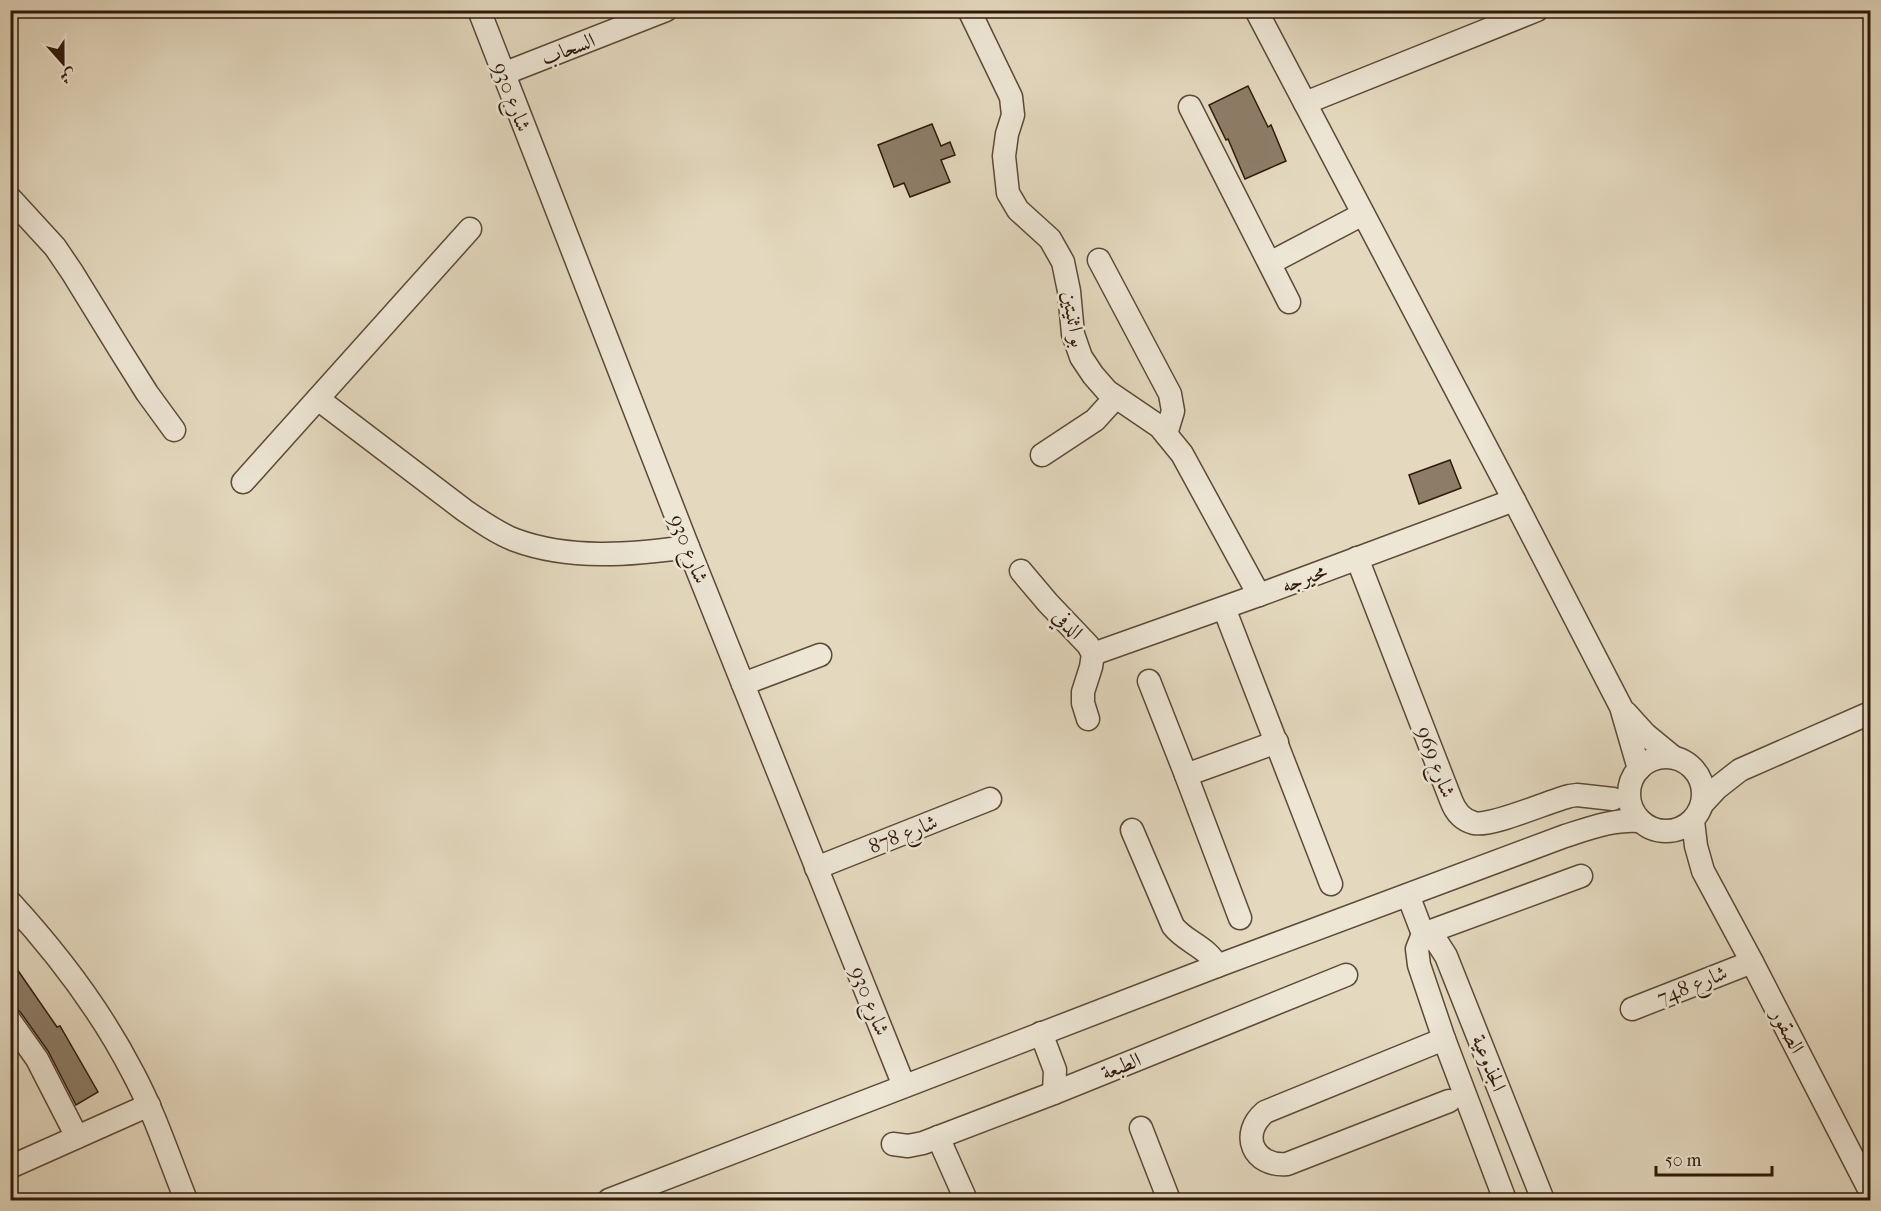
<svg xmlns="http://www.w3.org/2000/svg" width="1881" height="1211" viewBox="0 0 1881 1211" font-family="'IM FELL French Canon',Amiri,serif">
  <style>
    .building { fill: #8d7d68; stroke: #2f190a; stroke-width: 1.5 }
    .lines { fill: none; stroke-linecap: round; stroke-linejoin: round }
    .minor-casing { stroke: #5c4937; stroke-width: 25 }
    .minor { stroke: #ede6d5; stroke-width: 22 }
    .labels { text-anchor: middle; stroke-width: 5; stroke-linejoin: round; paint-order: stroke }
    .street-label { font-size: 21px; fill: #2f190a; stroke: #ede6d5 }
  </style>
  <rect width="100%" height="100%" fill="#e4d9bf"/>
  <filter id="stains"><feTurbulence type="fractalNoise" baseFrequency=".00333" numOctaves="4"/><feColorMatrix values="0 0 0 0 .2 0 0 0 0 .09 0 0 0 0 .02 0 0 0 .5 -.17"/></filter>
  <radialGradient id="worn" r=".72"><stop offset=".6" stop-color="#630" stop-opacity="0"/><stop offset="1" stop-color="#630" stop-opacity=".3"/></radialGradient>
  <!-- building -->
  <g class="building">
    <polygon points="1248,86 1268,127 1271,125 1286,161 1245,179 1228,139 1226,140 1209,105"/>
    <polygon points="932,124 941,146 950,142 955,155 941,160 950,182 910,197 904,183 894,187 878,145"/>
    <polygon points="1450,460 1461,488 1419,504 1409,475"/>
    <polygon points="10,959 57,1027 60,1026 98,1092 76,1105 48,1051 21,1013 10,1002"/>
  </g>
  <g class="lines">
    <!-- minor casing -->
    <g class="minor-casing">
      <g id="minor">
        <polyline points="479,10 688,547 904,1086"/>
        <polyline points="969,10 1011,97 1013,115 1007,134 1004,156 1008,193 1018,210 1050,239 1063,262 1069,291 1073,334 1081,357 1093,375 1107,391 1160,427 1182,454 1259,595"/>
        <polyline points="1256,10 1514,500 1621,707 1639,769"/>
        <polyline points="503,74 666,10"/>
        <polyline points="1305,103 1537,10"/>
        <polyline points="1190,107 1289,302"/>
        <polyline points="10,198 55,247 72,272 120,350 147,393 174,430"/>
        <polyline points="1099,260 1170,394 1173,411 1166,434"/>
        <polyline points="1270,263 1363,214"/>
        <path d="M 318,399 L 464,510 C 480,521 497,533 515,540 C 569,560 631,555 688,547"/>
        <polyline points="1042,455 1095,420 1115,398"/>
        <polyline points="243,482 470,229"/>
        <path d="M 1357,558 L 1451,800 C 1455,811 1462,820 1474,823 C 1492,827 1549,801 1570,796 L 1577,795 L 1613,799"/>
        <polyline points="1021,571 1048,603 1088,645 1093,654 1091,667 1083,692 1083,703 1088,719"/>
        <polyline points="1224,608 1331,884"/>
        <polyline points="1093,654 1259,595 1514,500"/>
        <polyline points="1149,681 1186,775"/>
        <polyline points="743,684 820,655"/>
        <polyline points="1626,713 1645,734 1673,757"/>
        <circle cx="1666" cy="794" r="37"/>
        <polyline points="1703,803 1717,788 1740,770 1870,713"/>
        <polyline points="1693,821 1696,846 1703,871 1752,962 1870,1191"/>
        <path d="M 1132,830 L 1173,926 C 1185,942 1207,946 1217,966"/>
        <polyline points="816,868 990,799"/>
        <polyline points="1408,895 1423,934 1437,942 1446,956 1543,1200"/>
        <path d="M 10,902 C 57,953 101,1011 133,1073 C 155,1114 169,1158 186,1200"/>
        <polyline points="1240,918 1186,775 1277,742"/>
        <polyline points="1423,934 1417,949 1419,965 1444,1039 1505,1200"/>
        <polyline points="1423,934 1581,876"/>
        <polyline points="1632,1009 1752,962"/>
        <polyline points="10,1021 37,1059 77,1137"/>
        <polyline points="1041,1033 1055,1070 1054,1093"/>
        <path d="M 1444,1039 L 1265,1112 C 1239,1134 1253,1167 1287,1164 L 1449,1101"/>
        <polyline points="1141,1128 1169,1200"/>
        <polyline points="938,1137 966,1200"/>
        <polyline points="893,1144 908,1146 923,1143 1054,1093 1346,975"/>
        <polyline points="10,1167 149,1105"/>
        <path d="M 609,1200 L 1217,966 L 1565,836 C 1590,828 1614,819 1640,821"/>
      </g>
    </g>
    <!-- minor -->
    <use href="#minor" class="minor"/>
  </g>
  <g class="labels">
    <!-- street labels -->
    <g class="street-label">
      <text transform="translate(568 49) rotate(-21)" y="7">السحاب</text>
      <text transform="translate(512 97) rotate(69)" y="7">شارع 930</text>
      <text transform="translate(1074 319) rotate(80)" y="7">بو اثنيتين</text>
      <text transform="translate(689 549) rotate(68)" y="7">شارع 930</text>
      <text transform="translate(1304 578) rotate(-21)" y="7">محيرجه</text>
      <text transform="translate(1068 624) rotate(46)" y="7">الدفي</text>
      <text transform="translate(1436 762) rotate(69)" y="7">شارع 969</text>
      <text transform="translate(903 834) rotate(-22)" y="7">شارع 878</text>
      <text transform="translate(1692 985) rotate(-22)" y="7">شارع 748</text>
      <text transform="translate(870 1001) rotate(68)" y="7">شارع 930</text>
      <text transform="translate(1788 1031) rotate(63)" y="7">الصقور</text>
      <text transform="translate(1489 1063) rotate(68)" y="7">الجذوعية</text>
      <text transform="translate(1121 1066) rotate(-22)" y="7">الطبعة</text>
    </g>
  </g>
  <!-- margin -->
  <rect width="1881" height="1211" fill="none" stroke="#e4d9bf" stroke-width="36"/>
  <rect x="12" y="12" width="1857" height="1187" fill="none" stroke="#2f190a" stroke-width="3"/>
  <rect x="18" y="18" width="1845" height="1175" fill="none" stroke="#2f190a" stroke-width="1.5"/>
  <!-- north arrow -->
  <g transform="translate(63 63) rotate(159)" stroke="#ede6d5" stroke-width="4.5" paint-order="stroke">
  <path d="M0-4.5L10 22L0 15L-10 22Z" fill="#2f190a"/>
  <text y="-9" font-size="16" font-weight="bold" text-anchor="middle" fill="#2f190a">ش</text>
  </g>
  <!-- scale -->
  <path d="M1656 1166v9h116v-9" fill="none" stroke="#2f190a" stroke-width="3"/>
  <text x="1665" y="1166" font-size="18" fill="#2f190a" stroke="#ede6d5" stroke-width="4.5" paint-order="stroke">50 m</text>
  <rect width="100%" height="100%" filter="url(#stains)"/>
  <rect width="100%" height="100%" fill="url(#worn)"/>
</svg>
